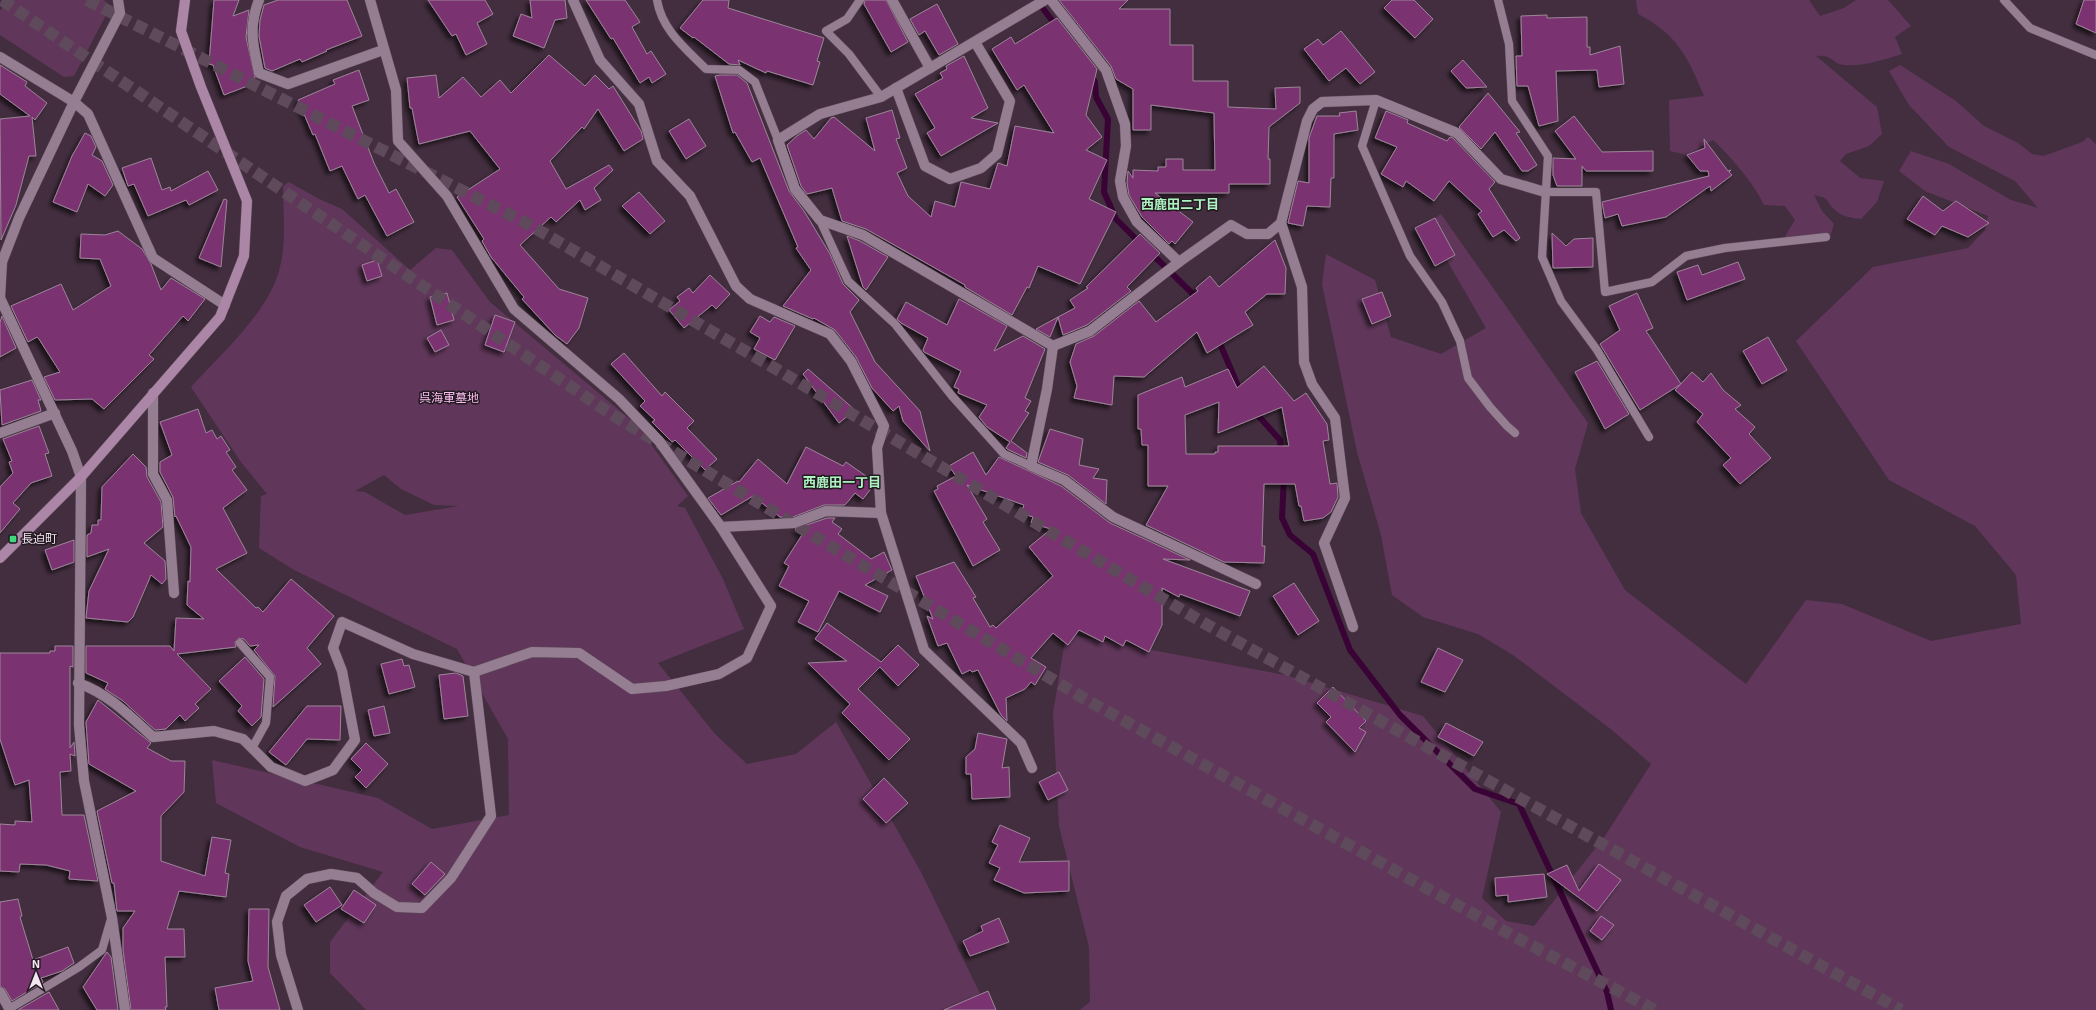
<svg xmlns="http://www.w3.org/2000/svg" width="2096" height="1010" viewBox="0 0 2096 1010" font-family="'Exo 2','Noto Sans JP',sans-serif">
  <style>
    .green { fill: #60375a; fill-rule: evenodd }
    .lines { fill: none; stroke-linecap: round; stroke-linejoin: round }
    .stream { stroke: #3a0335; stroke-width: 6 }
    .building { fill: #7a3271; stroke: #9d8599; fill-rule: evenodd; filter: url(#shadow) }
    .highway-tunnel { stroke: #5e4a5a; stroke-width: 12; stroke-dasharray: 12 6; stroke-linecap: butt }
    .lane-casing { stroke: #5e4c5b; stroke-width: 9 }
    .street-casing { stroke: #5e4c5b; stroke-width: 11 }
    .secondary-casing { stroke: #5e4c5b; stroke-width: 11 }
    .lane { stroke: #967e92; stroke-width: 8 }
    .street { stroke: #967e92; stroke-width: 10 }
    .secondary { stroke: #ac86a6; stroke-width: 10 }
    .poi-dot { fill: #40d77c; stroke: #231a22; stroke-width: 1.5 }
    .labels { text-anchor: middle; stroke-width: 3; stroke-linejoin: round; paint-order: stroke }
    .park-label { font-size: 12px; fill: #fbbef0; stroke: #231a22 }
    .poi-label { font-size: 12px; fill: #f4e6f1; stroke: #231a22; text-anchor: start }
    .neighbourhood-label { font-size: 13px; font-weight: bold; fill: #aef4c1; stroke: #231a22 }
  </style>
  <defs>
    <filter id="shadow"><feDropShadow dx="-3.5" dy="3.5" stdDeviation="2" flood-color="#0009"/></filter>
  </defs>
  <rect width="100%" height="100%" fill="#432e3f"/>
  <!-- green -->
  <g class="green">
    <polygon points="9,0 104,0 108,4 106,15 74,76 64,77 0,35 0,11"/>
    <path d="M 1636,0 L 1809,0 L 1820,16 L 1844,8 L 1856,0 L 1888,0 L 1911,26 L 1895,37 L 1902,54 C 1887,59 1861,67 1844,65 C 1833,64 1832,54 1816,56 L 1877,107 L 1882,134 L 1869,146 L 1846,154 L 1840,161 L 1860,178 L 1884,181 L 1877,202 L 1861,219 C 1852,218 1844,217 1836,211 C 1824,201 1833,199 1814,195 L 1822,211 L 1834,224 L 1830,237 L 1784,238 L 1795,220 L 1785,206 L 1764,205 C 1753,182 1732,158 1713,140 L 1687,155 L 1670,151 L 1669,100 L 1704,96 C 1688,57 1677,34 1638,14 Z"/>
    <polygon points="1900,65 1956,101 1984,126 2018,143 2032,154 2043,156 2055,152 2082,142 2088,137 2096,144 2096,1010 1080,1010 1090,1002 1089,947 1059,826 1053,713 1066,634 1285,675 1423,716 1501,812 1482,898 1506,921 1534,926 1605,836 1651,764 1612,730 1513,655 1478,634 1423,617 1392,595 1381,535 1357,452 1322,284 1326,254 1375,280 1391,337 1441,354 1486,328 1426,224 1441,214 1588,423 1575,469 1581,513 1625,590 1746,684 1806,600 1842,604 1931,641 2021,624 2016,575 1975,526 1889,480 1796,341 1873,267 1968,248 1985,230 1988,216 1925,191 1899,171 1911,151 1949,164 2011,200 2038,208 2015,181 1949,147 1909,105 1889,71"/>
    <path d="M 289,182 L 319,199 L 342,209 L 410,270 L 436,248 L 452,250 L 490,302 L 638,426 L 688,496 L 677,506 L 685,508 L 723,579 L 744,629 L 658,663 L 715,734 L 747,764 L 796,754 L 836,722 L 921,872 L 988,1010 L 366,1010 L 330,973 L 330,942 L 383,872 L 300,847 L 216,803 L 212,760 L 378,798 L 432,829 L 509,815 L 508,739 L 457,649 L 294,570 L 259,548 L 261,496 L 267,494 L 241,462 L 191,387 C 220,355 267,314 279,271 C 287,243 283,214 283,186 ZM 384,475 L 401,489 L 434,505 L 459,506 L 405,515 L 365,492 L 355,491 Z"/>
  </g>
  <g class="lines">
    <!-- stream -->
    <g class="stream">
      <polyline points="1038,2 1057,27"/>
      <polyline points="1091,75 1095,82 1096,97 1108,119 1104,192 1116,219 1140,243"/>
      <polyline points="1150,252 1199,300"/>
      <polyline points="1218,339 1241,393"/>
      <polyline points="1254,411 1280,440 1281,452"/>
      <polyline points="1284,477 1282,518 1290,535 1313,554 1350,650 1400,715 1475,789 1519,804 1607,992 1611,1010"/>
    </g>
  </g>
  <!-- building -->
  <g class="building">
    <polygon points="214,0 239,0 233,16 249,10 246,37 255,78 249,80 250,85 224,95 213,65 209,64"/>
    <polygon points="278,0 347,0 362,36 326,50 327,51 302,62 300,59 272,71 265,68 259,36 260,20 264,5"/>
    <polygon points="428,0 485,0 493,14 477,23 487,44 466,55 456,34 452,36"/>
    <polygon points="530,0 565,0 567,18 555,20 544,48 513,36 521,14 532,18"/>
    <polygon points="586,0 625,0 640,22 632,27 647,54 651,51 666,74 652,83 649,77 640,83 613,38 611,39"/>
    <polygon points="703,0 729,0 728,8 824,38 817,61 820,62 813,85 767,71 766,73 738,60 740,65 729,64 694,37 693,38 680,28"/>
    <polygon points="865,0 886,0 908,42 891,52 864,4"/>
    <polygon points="1059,0 1128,0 1119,9 1170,9 1170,45 1193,45 1193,81 1228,81 1228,107 1276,109 1275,88 1300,87 1300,103 1269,127 1268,159 1270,159 1270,184 1229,184 1229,193 1155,193 1193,222 1175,244 1172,241 1169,244 1142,217 1129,195 1127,183 1128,171 1133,178 1133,170 1158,171 1158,167 1166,167 1166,159 1183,159 1183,170 1215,170 1214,113 1151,105 1151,130 1133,130 1133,89 1116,79 1111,66"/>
    <polygon points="1392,0 1414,0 1433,19 1415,38 1384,8"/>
    <polygon points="2084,0 2096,0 2096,33 2076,24"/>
    <polygon points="937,4 958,44 939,55 925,31 919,35 910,19"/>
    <polygon points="1547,15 1547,18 1587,17 1587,47 1590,47 1590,55 1620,46 1624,84 1599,87 1597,70 1556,71 1558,121 1539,126 1528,86 1517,86 1516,56 1522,56 1521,16"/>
    <polygon points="1057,18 1097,69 1086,115 1102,137 1086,150 1107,160 1089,199 1116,212 1080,284 1038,266 1029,288 1027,287 1012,315 965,287 965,285 866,229 842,221 832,188 807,194 801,186 787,145 798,135 806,130 814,139 831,118 834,117 875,151 866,118 892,110 900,138 896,139 907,168 897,173 908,196 931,217 935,201 955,207 961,182 990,189 998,163 1007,166 1015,126 1054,133 1024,85 1017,90 992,49 1011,37 1015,44"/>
    <polygon points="1341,31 1375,72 1360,84 1346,68 1329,81 1304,49 1318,39 1323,45"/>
    <polygon points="549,55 585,86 595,75 609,89 613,86 641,131 643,139 624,151 598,109 584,129 582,127 550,161 566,189 609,165 613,170 594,188 601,200 585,210 580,200 556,222 551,217 520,245 559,289 588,298 579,328 567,344 555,335 522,299 524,297 491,257 482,241 484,239 457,197 500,169 470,131 419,144 412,108 410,108 407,78 436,75 439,98 463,77 481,97 500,80 511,93"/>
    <polygon points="964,56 988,108 971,118 998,123 941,156 927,133 935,128 915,94 943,78 940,73 947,69 946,66"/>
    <polygon points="1463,60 1487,87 1466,88 1451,71"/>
    <polygon points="0,65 27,82 25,86 47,103 35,120 32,117 36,156 29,156 16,205 1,240 0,119 30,116 0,94"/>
    <polygon points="359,70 369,100 352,106 374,163 389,193 396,189 414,222 387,236 365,195 358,199 342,166 330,171 315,134 313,135 298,100 335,84 333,80"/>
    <polygon points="720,75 737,75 747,83 789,191 804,211 830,254 843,284 859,300 850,312 875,362 920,411 930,451 903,421 899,406 893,411 872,388 856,357 835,330 814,318 813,319 783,306 811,270 796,248 798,247 760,158 752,162 735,132 733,133 715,76"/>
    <polygon points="1488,93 1520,132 1516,133 1537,165 1528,171 1522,171 1495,132 1481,149 1459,127"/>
    <polygon points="1356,111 1358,130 1334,134 1334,178 1331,178 1330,207 1307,206 1303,226 1288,223 1298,181 1309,183 1309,138 1317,116 1340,116 1339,113"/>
    <polygon points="1386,111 1408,120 1407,123 1447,141 1450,137 1453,138 1495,182 1489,189 1520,238 1516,241 1504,230 1493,237 1478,214 1482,211 1449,181 1434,201 1406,181 1403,187 1381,174 1397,147 1375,138"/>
    <polygon points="1574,116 1602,152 1653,151 1653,171 1586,171 1582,166 1582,186 1557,186 1553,175 1553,158 1576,159 1555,131"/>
    <polygon points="689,119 706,146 686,159 669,131"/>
    <polygon points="85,133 91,136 96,147 92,155 102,161 113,185 105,196 88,184 77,212 53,202 72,156"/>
    <polygon points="1704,139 1728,171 1731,170 1729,172 1732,175 1711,191 1710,186 1666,217 1622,226 1618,214 1605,218 1602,202 1709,176 1708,171 1700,171 1687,155 1705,148"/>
    <polygon points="151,158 162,190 170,187 171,191 208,171 218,190 189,205 186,200 148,216 134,184 128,186 122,168"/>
    <polygon points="639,192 665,221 650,234 622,206"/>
    <polygon points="1923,196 1943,211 1956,201 1989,223 1968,237 1942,226 1935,235 1907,219"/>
    <polygon points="224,199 227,200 221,267 199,258"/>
    <polygon points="1435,218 1455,255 1435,266 1415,228"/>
    <polygon points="118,231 142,249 151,264 161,290 171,278 205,299 188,321 183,316 149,355 154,359 104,409 92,399 55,400 44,377 60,372 39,339 37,337 28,342 11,306 61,284 73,310 111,286 100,259 80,258 81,234 105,235"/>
    <polygon points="1552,233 1566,246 1574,239 1593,238 1593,267 1553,268"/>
    <polygon points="1140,234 1160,253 1127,287 1131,291 1087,325 1063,335 1058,317 1075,308 1070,300 1088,288 1086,287"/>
    <polygon points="847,236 860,241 888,257 866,290 863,287"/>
    <polygon points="1275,240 1286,268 1285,294 1267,294 1245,312 1253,325 1207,353 1197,332 1144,377 1114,376 1112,405 1074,398 1077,386 1070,362 1076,344 1094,336 1139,301 1156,322 1198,291 1196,288 1210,276 1219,287"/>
    <polygon points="377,260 382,276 367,281 362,265"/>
    <polygon points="1738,262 1745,279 1687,300 1677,272 1698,265 1702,275"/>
    <polygon points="710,275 730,294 716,309 712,305 684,328 669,310 680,301 677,297 689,288 693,293"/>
    <polygon points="1382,292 1391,316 1372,324 1362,299"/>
    <polygon points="447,293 454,320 437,325 430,297"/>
    <polygon points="1637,293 1653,328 1646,331 1681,384 1640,410 1600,344 1620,330 1609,306"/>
    <polygon points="959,299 1007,326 994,351 1023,336 1045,349 1025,398 1031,401 1025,411 1029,413 1011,441 1027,453 1026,458 1007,449 1006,448 1010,442 987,427 979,417 987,405 958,393 959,389 954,387 961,371 924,352 923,350 928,338 901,323 897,319 906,302 947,325"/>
    <polygon points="495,315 515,322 504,352 485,345"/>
    <polygon points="2,316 16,348 0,357 0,322"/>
    <polygon points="760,316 770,322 774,317 795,326 775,360 754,349 760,338 750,332"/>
    <polygon points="1058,317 1050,337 1036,329"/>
    <polygon points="441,330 449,345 435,352 427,338"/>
    <polygon points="1768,337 1787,370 1762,384 1743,351"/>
    <polygon points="624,353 662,396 665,392 694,421 687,428 717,459 705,470 675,440 672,442 652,422 655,420 640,406 645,401 611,364"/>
    <polygon points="1597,361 1629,414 1605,429 1575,372"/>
    <path d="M 1264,366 L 1294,401 L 1306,393 L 1327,424 L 1329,440 L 1323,441 L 1330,484 L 1337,483 L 1338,497 L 1331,512 L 1323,518 L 1304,521 L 1301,506 L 1299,506 L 1295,484 L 1264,484 L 1262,546 L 1265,546 L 1264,563 L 1224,562 L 1146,525 L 1168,486 L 1148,486 L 1148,445 L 1142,445 L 1141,429 L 1138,429 L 1138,395 L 1182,377 L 1185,387 L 1228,369 L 1237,388 ZM 1219,402 L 1218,433 L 1282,407 L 1289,446 L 1218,446 L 1218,452 L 1215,452 L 1215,454 L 1186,454 L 1185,415 Z"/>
    <polygon points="808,369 855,410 839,423 803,374"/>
    <polygon points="1692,372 1703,382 1711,373 1723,390 1741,405 1735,409 1755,427 1749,434 1771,458 1740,484 1723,465 1731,458 1697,422 1703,414 1675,390"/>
    <polygon points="32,380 41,400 38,400 41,411 2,425 0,390"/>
    <polygon points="198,409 206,433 212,430 217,439 221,436 230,450 226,452 236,467 232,470 247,490 223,508 247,553 216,569 256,608 258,607 263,612 291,579 334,616 307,648 321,664 273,707 275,676 254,650 259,645 250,646 244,639 239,638 235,642 236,647 177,654 211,689 195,704 199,708 185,721 180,715 166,729 155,730 123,701 105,689 108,683 86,673 86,646 170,646 174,651 176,618 204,619 187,605 188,581 190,582 191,547 176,516 175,517 173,497 160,472 160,462 172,455 160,422"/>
    <polygon points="39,426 49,453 45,454 52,476 31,483 13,503 20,509 0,533 0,487 13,473 9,462 12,461 3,439"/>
    <polygon points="1050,429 1083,439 1079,465 1099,469 1093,478 1107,480 1106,504 1068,475 1038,462"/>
    <polygon points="806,447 843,466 846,462 873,481 873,486 863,499 855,493 845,505 824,505 793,517 780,517 753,496 721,515 708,498 738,481 739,482 758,459 787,484"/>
    <polygon points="973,452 986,475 999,457 1061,486 1110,523 1190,560 1163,559 1250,591 1240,616 1180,594 1179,597 1162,588 1162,625 1149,652 1126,640 1123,646 1105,636 1103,642 1079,630 1068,645 1053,633 1031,658 1046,667 1035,685 1031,682 1025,689 1006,698 1007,721 1001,715 978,670 972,672 970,670 962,674 947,643 938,646 927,616 933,619 916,576 954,562 976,597 973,598 990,627 993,625 996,628 1053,576 1029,547 1051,529 1031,523 1033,517 1021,513 1024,505 967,485 987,519 983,522 1000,550 973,566 934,491 938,489 937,486 956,476 949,466"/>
    <polygon points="133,454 146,467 147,477 161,502 163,527 144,543 165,561 166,579 162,584 151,575 133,617 128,622 86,618 89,591 109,549 87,557 87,535 91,533 92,525 98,525 98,520 101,520 102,487"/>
    <polygon points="827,518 835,518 832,522 842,529 838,534 871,559 884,552 892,570 865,585 888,596 880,612 839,591 818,632 798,622 809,601 779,586 789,566 784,563 802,535 795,529"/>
    <polygon points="74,540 74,562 52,570 45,550"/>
    <polygon points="1294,583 1319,621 1298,635 1273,596"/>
    <polygon points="827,623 881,662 898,645 919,665 898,686 880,667 858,689 910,739 889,760 842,713 850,704 808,663 847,661 815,639"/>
    <polygon points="55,646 73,646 73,667 70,666 70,748 74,742 75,756 70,754 71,771 60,772 62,815 84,815 98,881 69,879 70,871 46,865 20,864 19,872 0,871 0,824 15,825 15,821 32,822 29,780 15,785 0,739 0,653 50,653 50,651 55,651"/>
    <polygon points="1438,648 1463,660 1445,692 1421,682"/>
    <polygon points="245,657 264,679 261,717 252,726 238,711 242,706 219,681"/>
    <polygon points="402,659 404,666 409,665 415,687 389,694 381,664"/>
    <polygon points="456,673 463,676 468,716 444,719 439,675"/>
    <polygon points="1333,687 1366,721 1359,728 1366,732 1355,752 1326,722 1331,717 1317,703"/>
    <polygon points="98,700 151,743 147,748 171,761 185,761 184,792 161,816 161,861 205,876 212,837 231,840 225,873 229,874 226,897 179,891 167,929 184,929 185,957 165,957 167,1007 165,1007 166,1010 131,1010 123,950 123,928 135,911 117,911 114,883 112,883 97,811 136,791 89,764 86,722"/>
    <polygon points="307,706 341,706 340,740 307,739 286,765 269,752"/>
    <polygon points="384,706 390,733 374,736 368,710"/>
    <polygon points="1446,723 1483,742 1474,756 1438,737"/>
    <polygon points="978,733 1007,739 1002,768 1009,767 1010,797 972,799 971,774 966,774 966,757 975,749"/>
    <polygon points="366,743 388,764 366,788 355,777 362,770 351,759"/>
    <polygon points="1059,772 1068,790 1048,800 1039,782"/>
    <polygon points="884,778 908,803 886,823 863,799"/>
    <polygon points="1000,825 1030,838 1019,862 1069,861 1069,891 1024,893 994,880 1000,868 989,863 998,845 992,842"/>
    <polygon points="431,862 445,874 425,895 412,884"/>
    <polygon points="1599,864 1621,880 1597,911 1547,874 1567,865 1579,891"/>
    <polygon points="1544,874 1547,897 1508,902 1508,895 1496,896 1495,878"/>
    <polygon points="330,887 342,905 316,922 304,905"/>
    <polygon points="354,890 376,905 364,923 341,909"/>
    <polygon points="18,899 22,916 20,917 33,960 68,947 74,963 62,971 41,978 43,982 12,1001 5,989 0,986 0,902"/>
    <polygon points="249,909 269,909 268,967 280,1010 219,1010 215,988 253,981 248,961"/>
    <polygon points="1601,916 1614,925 1602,940 1590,931"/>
    <polygon points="999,918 1009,942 970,956 963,941 983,931 981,926"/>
    <polygon points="107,952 111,957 118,1010 97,1010 83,987"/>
    <polygon points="988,991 996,1010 944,1010"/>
    <polygon points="49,992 59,1010 18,1010"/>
  </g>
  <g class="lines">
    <!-- highway-tunnel -->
    <g class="highway-tunnel">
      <polyline points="2,0 611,414 1085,699 1517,938 1655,1010"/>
      <polyline points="87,0 528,224 776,369 1204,623 1901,1010"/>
    </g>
    <!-- lane casing -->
    <g class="lane-casing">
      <g id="lane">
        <path d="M 657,0 C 662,30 685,48 706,69 L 739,70 L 755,82 L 778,140"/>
        <polyline points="860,0 847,19 826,31 849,54 881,97"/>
        <polyline points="1498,0 1509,44 1512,101 1548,156 1542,257 1561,301 1597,350 1649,437"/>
        <polyline points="2004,0 2030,28 2096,55"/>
        <polyline points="1376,100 1362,146 1410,256 1442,302 1460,341 1468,378 1490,407 1507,426 1515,433"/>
        <polyline points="1545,192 1596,192 1605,292 1652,282 1686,256 1725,248 1826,237"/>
        <polyline points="820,220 848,281 895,324 952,396 1004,454 1031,466"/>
        <polyline points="240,643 270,677 266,723 252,748"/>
        <polyline points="9,1009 79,967 102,950 111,919"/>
      </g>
    </g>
    <!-- street casing -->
    <g class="street-casing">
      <g id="street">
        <polyline points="118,0 120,13 74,102 19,218 2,262 0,298 72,451 81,477 79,725 84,781 112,918 125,1010"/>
        <path d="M 259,0 C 248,28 253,45 259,73 L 288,84 L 383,50"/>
        <polyline points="573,0 600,60 639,104 657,161 690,196 736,286 750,299 830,334 851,361 884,426 877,448 881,513 924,650 1021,743 1032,768"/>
        <polyline points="892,0 930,68"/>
        <polyline points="1045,0 881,97 820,114 778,140 795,189 820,220 863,235 1053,346"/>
        <polyline points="1051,0 1106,70 1125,124 1126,146 1120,181 1123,197 1137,222 1179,262"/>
        <polyline points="0,57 74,102 88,114 153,258 225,305"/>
        <polyline points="896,88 925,166 950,179 981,168 997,154 1010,101 975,42"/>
        <polyline points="1281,223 1302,287 1304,362 1312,384 1335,418 1345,498 1324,543 1353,627"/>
        <polyline points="1053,346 1090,331 1179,262 1231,225 1247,234 1268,234 1281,223 1307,121 1313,109 1322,102 1376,100 1457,133 1501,179 1545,192"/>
        <polyline points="1053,346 1047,389 1031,466 1064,480 1113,517 1256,584"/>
        <polyline points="153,393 153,474 167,500 174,593"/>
        <polyline points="0,433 55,413"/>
        <polyline points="721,527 794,523 826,511 881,513"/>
        <path d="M 78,683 C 109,694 130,716 153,737 L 214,731 L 243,739 L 271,767 L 305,781 L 333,770 L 355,740 L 342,671 L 333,648 L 342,622 L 413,654 L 474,672 L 532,652 L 579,653 L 632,689 L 666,686 L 719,674 L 747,658 L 771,606 L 721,527 L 659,441 L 619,399 L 514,309 L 447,196 L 398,141 L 396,90 L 370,0"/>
        <polyline points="0,992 10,1010"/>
        <polyline points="298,1010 281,955 277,922 286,896 307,879 331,874 357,878 374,893 397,907 422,908 451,878 491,816 474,672"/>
      </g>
    </g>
    <!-- secondary casing -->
    <g class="secondary-casing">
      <polyline id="secondary" points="0,558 81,477 220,317 244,256 247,201 201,87 181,31 185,0"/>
    </g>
    <!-- lane -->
    <use href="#lane" class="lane"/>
    <!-- street -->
    <use href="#street" class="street"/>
    <!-- secondary -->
    <use href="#secondary" class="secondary"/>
  </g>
  <!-- markers -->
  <rect class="poi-dot" x="9" y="535" width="8" height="8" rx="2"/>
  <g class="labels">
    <!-- park labels -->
    <g class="park-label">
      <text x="449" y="402">呉海軍墓地</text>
    </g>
    <!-- poi labels -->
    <g class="poi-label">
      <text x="21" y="543">長迫町</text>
    </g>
    <!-- neighbourhood labels -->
    <g class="neighbourhood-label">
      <text x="1180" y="209">西鹿田二丁目</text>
      <text x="842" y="487">西鹿田一丁目</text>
    </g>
  </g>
  <!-- north arrow -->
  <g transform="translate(36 974)" stroke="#231a22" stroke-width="3" paint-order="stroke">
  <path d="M0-3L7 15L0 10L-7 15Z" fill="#f4e6f1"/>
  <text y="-6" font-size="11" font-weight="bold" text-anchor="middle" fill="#f4e6f1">N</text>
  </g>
</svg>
